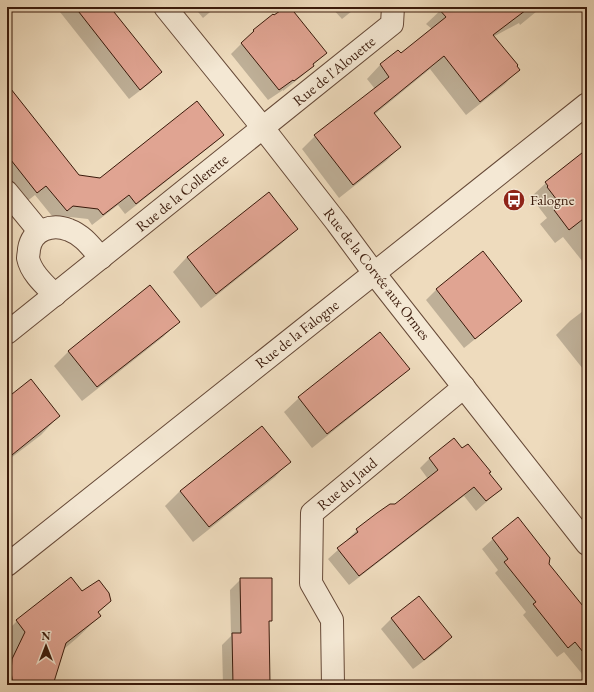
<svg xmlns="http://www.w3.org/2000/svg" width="594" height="692" viewBox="0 0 594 692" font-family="'EB Garamond',serif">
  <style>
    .shadow { fill: #0003 }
    .building { fill: #e0a492; stroke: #3a1a0b }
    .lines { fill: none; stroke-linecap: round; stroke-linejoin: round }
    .minor-casing { stroke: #674a38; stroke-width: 24 }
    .tertiary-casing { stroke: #674a38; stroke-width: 24 }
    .minor { stroke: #f4e8d4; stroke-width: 22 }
    .tertiary { stroke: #f4e8d4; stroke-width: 22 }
    .labels { text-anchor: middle; stroke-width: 3; stroke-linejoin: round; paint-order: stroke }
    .street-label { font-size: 15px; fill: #3a1a0b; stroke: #f4e8d4 }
    .poi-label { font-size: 15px; fill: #3a1a0b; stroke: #f4e8d4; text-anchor: start }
  </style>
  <rect width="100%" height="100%" fill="#eedbbd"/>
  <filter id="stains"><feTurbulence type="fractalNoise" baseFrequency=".005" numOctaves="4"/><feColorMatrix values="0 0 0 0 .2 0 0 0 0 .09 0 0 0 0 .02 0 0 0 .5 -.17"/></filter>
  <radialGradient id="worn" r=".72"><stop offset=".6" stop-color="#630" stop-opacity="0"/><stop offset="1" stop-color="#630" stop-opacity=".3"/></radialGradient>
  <!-- shadow -->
  <g class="shadow">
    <polygon points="56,7 111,7 110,8 160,72 150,83 129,99"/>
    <polygon points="194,7 216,7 203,18"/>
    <polygon points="287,7 289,7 325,53 302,76 283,91 283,90 268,100 231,54 254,31 273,15 274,16"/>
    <polygon points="331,7 357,7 342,19"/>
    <polygon points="444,7 542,7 520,25 519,23 493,37 518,70 505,84 466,115 430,69 374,115 400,147 386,161 339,198 302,149 315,136 375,89 367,79 380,65 398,51 400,54 432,29 426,24"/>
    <polygon points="7,86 78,176 100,179 223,135 212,145 125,214 118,205 92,225 88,219 61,216 56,221 35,195 26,202 7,178"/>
    <polygon points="587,156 587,267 563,237 555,243 540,224 547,218 534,201 535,200 532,196 546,183"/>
    <polygon points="297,229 282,243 201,308 173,272 187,257"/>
    <polygon points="7,249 11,254 7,258"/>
    <polygon points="483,252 521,301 510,311 464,348 426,300 436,290"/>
    <polygon points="587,308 587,374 556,335 570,321"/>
    <polygon points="178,322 163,337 82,401 54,366 68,352"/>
    <polygon points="408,369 393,383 312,448 284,412 299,398"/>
    <polygon points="7,400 59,416 41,435 7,461"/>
    <polygon points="261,427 289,462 275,477 193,542 165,506 180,491"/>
    <polygon points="462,450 488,473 501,489 476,511 464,496 349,585 328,559 348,541 347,540 357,530 396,505 428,479 420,468 430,458"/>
    <polygon points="518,519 548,565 587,614 587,680 564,652 557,657 523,615 526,612 495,573 498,570 482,549 493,539"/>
    <polygon points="71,578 82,592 110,601 98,613 100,616 77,638 64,649 52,685 7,685 7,631 17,621"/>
    <polygon points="241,579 271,620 268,623 269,685 223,685 222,645 231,636 230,590"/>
    <polygon points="419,597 451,637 441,648 413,669 381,629 391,619"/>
  </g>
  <!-- building -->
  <g class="building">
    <polygon points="75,7 110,7 162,72 140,90"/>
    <polygon points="286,7 290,7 327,53 313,64 314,66 294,81 293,80 279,90 241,43 254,31 253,30 273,14 274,15"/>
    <polygon points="437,7 530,7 493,35 518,65 517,66 520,70 480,102 444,56 374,113 401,147 353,185 314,135 389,77 380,64 398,50 401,53 446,17"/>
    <polygon points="7,84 79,175 100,178 197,101 224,135 136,204 129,195 103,215 98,209 73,206 67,211 46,186 37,193 7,155"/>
    <polygon points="587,149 587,216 569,230 554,210 560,204 547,187 548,186 545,182"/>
    <polygon points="269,192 298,229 216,294 187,257"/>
    <polygon points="483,251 522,301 475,339 436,289"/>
    <polygon points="150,285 180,322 97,387 68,351"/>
    <polygon points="380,332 410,369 327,434 298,397"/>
    <polygon points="31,379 60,416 7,459 7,398"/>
    <polygon points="262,426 291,462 209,527 180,491"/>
    <polygon points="454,438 462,448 468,444 491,472 489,473 502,489 486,501 474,487 359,576 337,548 358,532 356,529 377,513 390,504 395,504 438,470 429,458"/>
    <polygon points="518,517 550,558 549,564 587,611 587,657 575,642 568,648 533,604 536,602 504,562 508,559 492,538"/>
    <polygon points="71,577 82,591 99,580 109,593 111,601 98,612 101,616 66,643 53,685 13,685 11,672 12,659 25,632 16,620"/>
    <polygon points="240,578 272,578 272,621 269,621 270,685 233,685 232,633 241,633"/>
    <polygon points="419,596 452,637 424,660 391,618"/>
  </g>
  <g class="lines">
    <!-- minor casing -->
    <g class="minor-casing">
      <g id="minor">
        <polyline points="165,7 263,128 337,223 374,273 587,544"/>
        <polyline points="7,192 39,231"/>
        <path d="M 55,295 C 45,285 31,273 28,258 C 28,256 29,252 29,249 C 32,230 52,223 69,230 C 83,235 92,248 101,258"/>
        <polyline points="7,333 392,24 393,7"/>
        <polyline points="333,685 332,620 311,583 312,513 464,387"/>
      </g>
    </g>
    <!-- tertiary casing -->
    <g class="tertiary-casing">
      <polyline id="tertiary" points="7,565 587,104"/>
    </g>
    <!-- minor -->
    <use href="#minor" class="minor"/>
    <!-- tertiary -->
    <use href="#tertiary" class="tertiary"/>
  </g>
  <!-- icons -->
  <defs>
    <g id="bus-disc" transform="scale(1.15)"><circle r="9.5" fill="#8f2418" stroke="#f4e8d4"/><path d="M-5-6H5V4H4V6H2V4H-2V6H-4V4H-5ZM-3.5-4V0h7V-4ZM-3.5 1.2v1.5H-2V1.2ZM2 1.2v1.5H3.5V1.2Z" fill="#fff"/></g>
  </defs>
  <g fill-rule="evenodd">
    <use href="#bus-disc" x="514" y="200"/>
  </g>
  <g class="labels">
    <!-- street labels -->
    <g class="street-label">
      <text transform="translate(334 71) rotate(-39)" y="5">Rue de l'Alouette</text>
      <text transform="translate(182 193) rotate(-39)" y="5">Rue de la Collerette</text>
      <text transform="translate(377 274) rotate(52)" y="5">Rue de la Corvée aux Ormes</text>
      <text transform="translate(297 334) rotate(-38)" y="5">Rue de la Falogne</text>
      <text transform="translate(347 484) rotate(-40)" y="5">Rue du Jaud</text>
    </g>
    <!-- poi labels -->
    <g class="poi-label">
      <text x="530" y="205">Falogne</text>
    </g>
  </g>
  <!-- margin -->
  <rect width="594" height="692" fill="none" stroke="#eedbbd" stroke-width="24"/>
  <rect x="8" y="8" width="578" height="676" fill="none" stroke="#3a1a0b" stroke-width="2"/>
  <rect x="12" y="12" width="570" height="668" fill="none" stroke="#3a1a0b"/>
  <!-- north arrow -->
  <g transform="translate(46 646)" stroke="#f4e8d4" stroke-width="3" paint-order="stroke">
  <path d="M0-3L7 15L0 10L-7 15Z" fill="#3a1a0b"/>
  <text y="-6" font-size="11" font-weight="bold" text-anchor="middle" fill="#3a1a0b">N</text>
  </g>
  <rect width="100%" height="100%" filter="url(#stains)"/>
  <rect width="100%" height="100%" fill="url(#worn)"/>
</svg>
